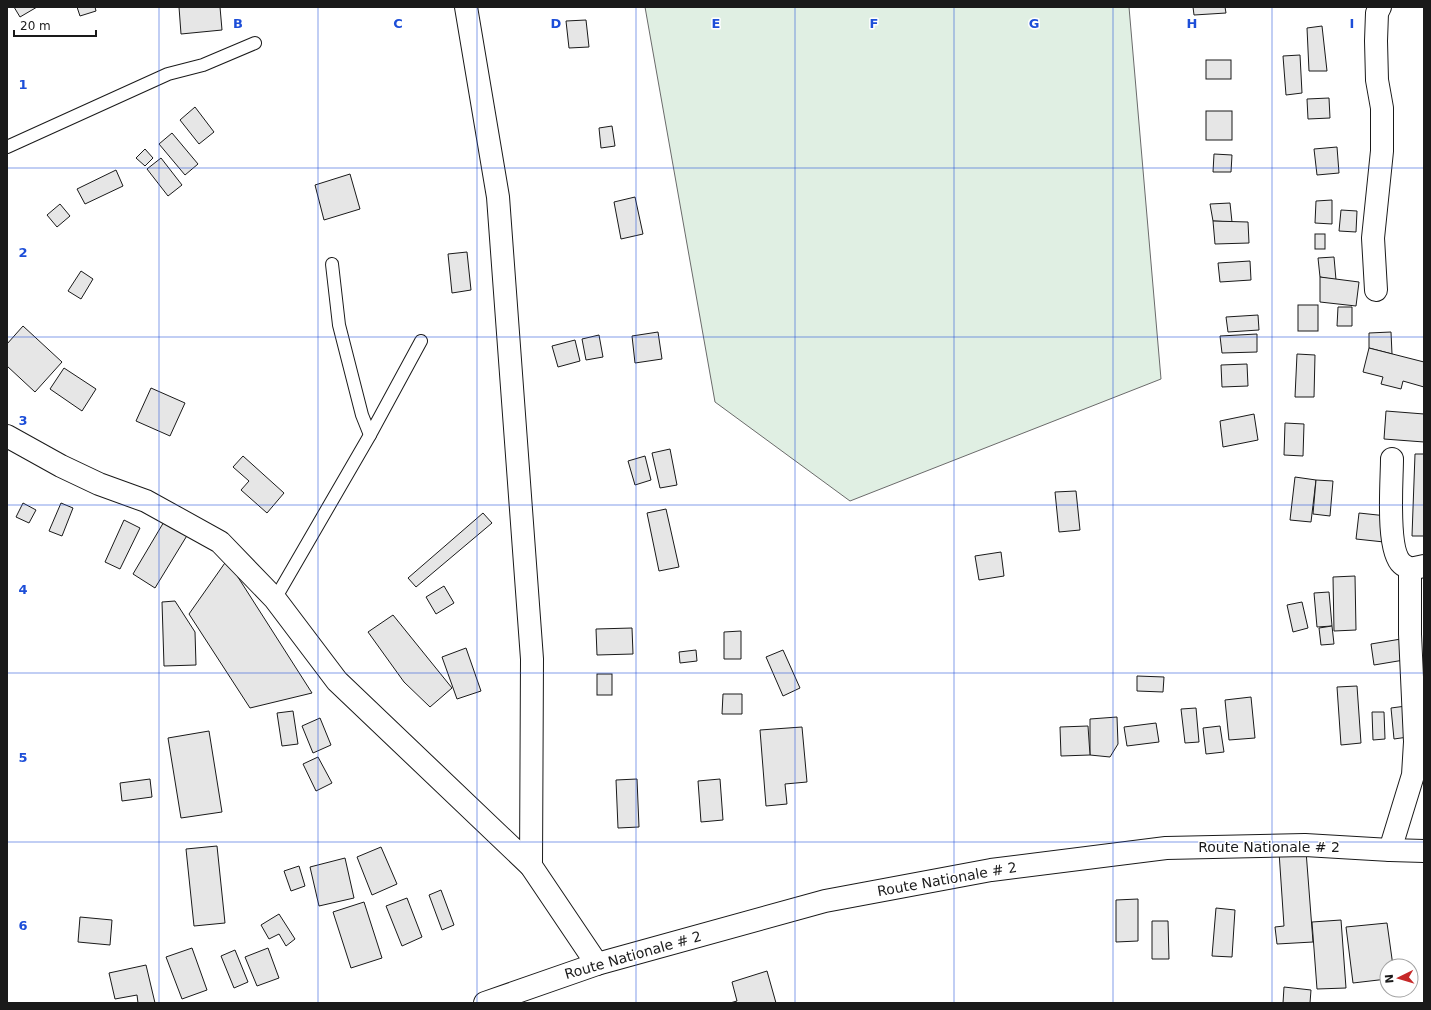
<svg xmlns="http://www.w3.org/2000/svg" width="1431" height="1010" viewBox="0 0 1431 1010" font-family="'DejaVu Sans',sans-serif">
  <style>
    .green { fill: #e0efe3; stroke: #6a6a6a }
    .building { fill: #e6e6e6; stroke: #1a1a1a }
    .lines { fill: none; stroke-linecap: round; stroke-linejoin: round }
    .service-casing { stroke: #1a1a1a; stroke-width: 14 }
    .minor-casing { stroke: #1a1a1a; stroke-width: 24 }
    .primary-casing { stroke: #1a1a1a; stroke-width: 24 }
    .service { stroke: #fff; stroke-width: 12 }
    .minor { stroke: #fff; stroke-width: 22 }
    .primary { stroke: #fff; stroke-width: 22 }
    .grid { fill: none; stroke: #1d4ed8; stroke-width: 1; stroke-opacity: 0.55 }
    .labels { text-anchor: middle; stroke-width: 3; stroke-linejoin: round; paint-order: stroke }
    .street-label { font-size: 14px; fill: #1a1a1a; stroke: #fff }
    .grid-label { font-size: 13px; text-anchor: middle; font-weight: bold; fill: #1d4ed8; stroke: #fff; stroke-width: 3; stroke-linejoin: round; paint-order: stroke }
  </style>
  <rect width="100%" height="100%" fill="#fff"/>
  <!-- green -->
  <polygon class="green" points="645,7 1129,7 1161,379 850,501 715,402"/>
  <!-- building -->
  <g class="building">
    <polygon points="14,7 37,7 20,17"/>
    <polygon points="77,7 95,7 96,11 80,16"/>
    <polygon points="179,7 220,7 222,30 181,34"/>
    <polygon points="1193,7 1225,7 1226,13 1194,15"/>
    <polygon points="586,20 589,47 569,48 566,21"/>
    <polygon points="1322,26 1327,71 1309,71 1307,28"/>
    <polygon points="1300,55 1302,93 1286,95 1283,56"/>
    <rect x="1206" y="60" width="25" height="19"/>
    <polygon points="1329,98 1330,118 1308,119 1307,99"/>
    <polygon points="195,107 214,132 199,144 180,120"/>
    <rect x="1206" y="111" width="26" height="29"/>
    <polygon points="612,126 615,146 601,148 599,128"/>
    <polygon points="172,133 198,164 185,175 159,144"/>
    <polygon points="1337,147 1339,173 1317,175 1314,149"/>
    <polygon points="145,149 153,158 145,166 136,158"/>
    <polygon points="1214,154 1232,155 1231,172 1213,172"/>
    <polygon points="161,158 182,185 168,196 147,169"/>
    <polygon points="116,170 123,186 85,204 77,189"/>
    <polygon points="350,174 360,209 324,220 315,185"/>
    <polygon points="635,197 643,234 621,239 614,202"/>
    <polygon points="1332,200 1332,224 1315,223 1316,201"/>
    <polygon points="1230,203 1232,222 1213,221 1210,204"/>
    <polygon points="60,204 70,216 57,227 47,215"/>
    <polygon points="1341,210 1357,211 1356,232 1339,231"/>
    <polygon points="1213,221 1248,222 1249,243 1215,244"/>
    <rect x="1315" y="234" width="10" height="15"/>
    <polygon points="467,252 471,290 452,293 448,254"/>
    <polygon points="1334,257 1336,280 1320,277 1318,258"/>
    <polygon points="1250,261 1251,280 1220,282 1218,263"/>
    <polygon points="81,271 93,279 81,299 68,291"/>
    <polygon points="1320,277 1359,282 1356,306 1320,302"/>
    <rect x="1298" y="305" width="20" height="26"/>
    <polygon points="1338,307 1352,307 1352,326 1337,326"/>
    <polygon points="1258,315 1259,330 1228,332 1226,317"/>
    <polygon points="23,326 62,362 35,392 7,366 7,344"/>
    <polygon points="658,332 662,359 635,363 632,336"/>
    <polygon points="1391,332 1392,354 1369,348 1369,333"/>
    <polygon points="1257,334 1257,352 1222,353 1220,336"/>
    <polygon points="599,335 603,357 586,360 582,339"/>
    <polygon points="575,340 580,361 558,367 552,346"/>
    <polygon points="1369,348 1424,362 1424,387 1403,381 1401,389 1381,384 1383,377 1363,372"/>
    <polygon points="1297,354 1315,355 1314,397 1295,397"/>
    <polygon points="1247,364 1248,386 1222,387 1221,365"/>
    <polygon points="64,368 96,389 82,411 50,389"/>
    <polygon points="151,388 185,403 170,436 136,421"/>
    <polygon points="1386,411 1424,414 1424,442 1384,439"/>
    <polygon points="1254,414 1258,440 1223,447 1220,421"/>
    <polygon points="1285,423 1304,424 1303,456 1284,455"/>
    <polygon points="670,449 677,485 660,488 652,453"/>
    <polygon points="1415,454 1424,454 1424,536 1412,536"/>
    <polygon points="243,456 284,493 267,513 241,490 249,481 233,467"/>
    <polygon points="645,456 651,480 635,485 628,461"/>
    <polygon points="1295,477 1316,480 1311,522 1290,520"/>
    <polygon points="1316,480 1333,481 1330,516 1313,514"/>
    <polygon points="1076,491 1080,530 1059,532 1055,492"/>
    <polygon points="23,503 36,510 29,523 16,517"/>
    <polygon points="61,503 73,508 62,536 49,531"/>
    <polygon points="666,509 679,567 659,571 647,513"/>
    <polygon points="483,513 492,523 416,587 408,578"/>
    <polygon points="1359,513 1387,516 1384,542 1356,539"/>
    <polygon points="168,515 191,529 155,588 133,574"/>
    <polygon points="124,520 140,528 120,569 105,562"/>
    <polygon points="1001,552 1004,576 979,580 975,556"/>
    <polygon points="227,560 312,693 250,708 189,614"/>
    <polygon points="1355,576 1356,630 1334,631 1333,577"/>
    <polygon points="444,586 454,603 436,614 426,597"/>
    <polygon points="1329,592 1332,626 1317,627 1314,593"/>
    <polygon points="175,601 195,632 196,665 164,666 162,602"/>
    <polygon points="1302,602 1308,628 1293,632 1287,605"/>
    <polygon points="393,615 452,688 430,707 404,682 368,632"/>
    <polygon points="1332,626 1334,644 1321,645 1319,628"/>
    <polygon points="632,628 633,654 597,655 596,629"/>
    <polygon points="741,631 741,659 724,659 724,632"/>
    <polygon points="1401,639 1404,660 1374,665 1371,644"/>
    <polygon points="466,648 481,691 457,699 442,657"/>
    <polygon points="696,650 697,661 680,663 679,652"/>
    <polygon points="783,650 800,688 783,696 766,657"/>
    <rect x="597" y="674" width="15" height="21"/>
    <polygon points="1137,676 1164,677 1163,692 1137,691"/>
    <polygon points="1357,686 1361,743 1341,745 1337,687"/>
    <polygon points="723,694 742,694 742,714 722,714"/>
    <polygon points="1251,697 1255,738 1229,740 1225,700"/>
    <polygon points="1406,706 1408,737 1394,739 1391,708"/>
    <polygon points="1196,708 1199,742 1185,743 1181,709"/>
    <polygon points="293,711 298,744 282,746 277,713"/>
    <polygon points="1372,712 1384,712 1385,739 1373,740"/>
    <polygon points="1117,717 1118,744 1110,757 1090,755 1090,719"/>
    <polygon points="320,718 331,745 313,753 302,726"/>
    <polygon points="1156,723 1159,742 1127,746 1124,727"/>
    <polygon points="1088,726 1090,755 1061,756 1060,727"/>
    <polygon points="1220,726 1224,752 1206,754 1203,728"/>
    <polygon points="802,727 807,782 785,784 787,804 766,806 760,730"/>
    <polygon points="209,731 222,812 181,818 168,738"/>
    <polygon points="318,757 332,783 316,791 303,764"/>
    <polygon points="150,779 152,797 122,801 120,783"/>
    <polygon points="637,779 639,827 618,828 616,780"/>
    <polygon points="720,779 723,820 701,822 698,781"/>
    <polygon points="217,846 225,923 194,926 186,849"/>
    <polygon points="381,847 397,884 372,895 357,857"/>
    <polygon points="1306,851 1313,942 1277,944 1275,927 1284,926 1279,852"/>
    <polygon points="345,858 354,898 319,906 310,867"/>
    <polygon points="299,866 305,886 291,891 284,871"/>
    <polygon points="441,890 454,925 442,930 429,895"/>
    <polygon points="407,898 422,937 402,946 386,906"/>
    <polygon points="1138,899 1138,941 1116,942 1116,900"/>
    <polygon points="364,902 382,958 351,968 333,912"/>
    <polygon points="1216,908 1235,910 1232,957 1212,956"/>
    <polygon points="279,914 295,939 286,946 279,934 269,939 261,925"/>
    <polygon points="80,917 112,920 110,945 78,942"/>
    <polygon points="1341,920 1346,988 1317,989 1312,922"/>
    <polygon points="1152,921 1168,921 1169,959 1152,959"/>
    <polygon points="1387,923 1393,966 1387,966 1387,979 1353,983 1346,927"/>
    <polygon points="192,948 207,990 182,999 166,957"/>
    <polygon points="268,948 279,978 257,986 245,957"/>
    <polygon points="235,950 248,982 234,988 221,956"/>
    <polygon points="146,965 155,1003 138,1003 137,995 115,999 109,973"/>
    <polygon points="767,971 776,1003 730,1003 737,1001 732,982"/>
    <polygon points="1284,987 1311,990 1310,1003 1283,1003"/>
  </g>
  <g class="lines">
    <!-- service casing -->
    <g class="service-casing">
      <g id="service">
        <polyline points="7,147 168,74 203,65 255,43"/>
        <polyline points="332,264 339,325 362,415 370,435"/>
        <polyline points="275,599 370,435 421,341"/>
      </g>
    </g>
    <!-- minor casing -->
    <g class="minor-casing">
      <g id="minor">
        <polyline points="466,7 498,197 532,659 531,866"/>
        <polyline points="1376,290 1373,238 1382,151 1382,108 1377,80 1376,41 1377,13 1380,7"/>
        <polyline points="7,436 61,466 99,484 146,501 220,542 275,599 337,681 531,866 597,964"/>
        <path d="M 1392,459 C 1392,481 1386,550 1402,564 C 1404,566 1408,567 1410,569"/>
        <polyline points="1390,850 1413,775 1415,742 1410,634 1410,569 1424,566"/>
      </g>
    </g>
    <!-- primary casing -->
    <g class="primary-casing">
      <polyline id="primary" points="485,1003 597,964 825,901 991,870 1166,848 1305,845 1390,850 1424,851"/>
    </g>
    <!-- service -->
    <use href="#service" class="service"/>
    <!-- minor -->
    <use href="#minor" class="minor"/>
    <!-- primary -->
    <use href="#primary" class="primary"/>
  </g>
  <!-- grid -->
  <path class="grid" d="M 159,7 L 159,1003M 318,7 L 318,1003M 477,7 L 477,1003M 636,7 L 636,1003M 795,7 L 795,1003M 954,7 L 954,1003M 1113,7 L 1113,1003M 1272,7 L 1272,1003M 7,168 L 1424,168M 7,337 L 1424,337M 7,505 L 1424,505M 7,673 L 1424,673M 7,842 L 1424,842"/>
  <g class="labels">
    <!-- street labels -->
    <g class="street-label">
      <text x="1269" y="852">Route Nationale # 2</text>
      <text transform="translate(947 879) rotate(-10)" y="5">Route Nationale # 2</text>
      <text transform="translate(633 955) rotate(-16)" y="5">Route Nationale # 2</text>
    </g>
  </g>
  <g class="grid-label">
    <text x="238" y="28">B</text>
    <text x="398" y="28">C</text>
    <text x="556" y="28">D</text>
    <text x="716" y="28">E</text>
    <text x="874" y="28">F</text>
    <text x="1034" y="28">G</text>
    <text x="1192" y="28">H</text>
    <text x="1352" y="28">I</text>
    <text x="23" y="89">1</text>
    <text x="23" y="257">2</text>
    <text x="23" y="425">3</text>
    <text x="23" y="594">4</text>
    <text x="23" y="762">5</text>
    <text x="23" y="930">6</text>
  </g>
  <!-- border -->
  <rect width="1431" height="1010" fill="none" stroke="#1a1a1a" stroke-width="16"/>
  <!-- north arrow -->
  <g transform="translate(1399 978) rotate(265)"><circle r="19" fill="#ffffff" stroke="#a3a3a3"/>
  <path d="M0-3L7 15L0 10L-7 15Z" fill="#c62828"/>
  <text y="-6" font-size="11" font-weight="bold" text-anchor="middle" fill="#1a1a1a">N</text>
  </g>
  <!-- scale -->
  <path d="M14 30v6h82v-6" fill="none" stroke="#1a1a1a" stroke-width="2"/>
  <text x="20" y="30" font-size="12" fill="#1a1a1a" stroke="#ffffff" stroke-width="3" paint-order="stroke">20 m</text>
</svg>
